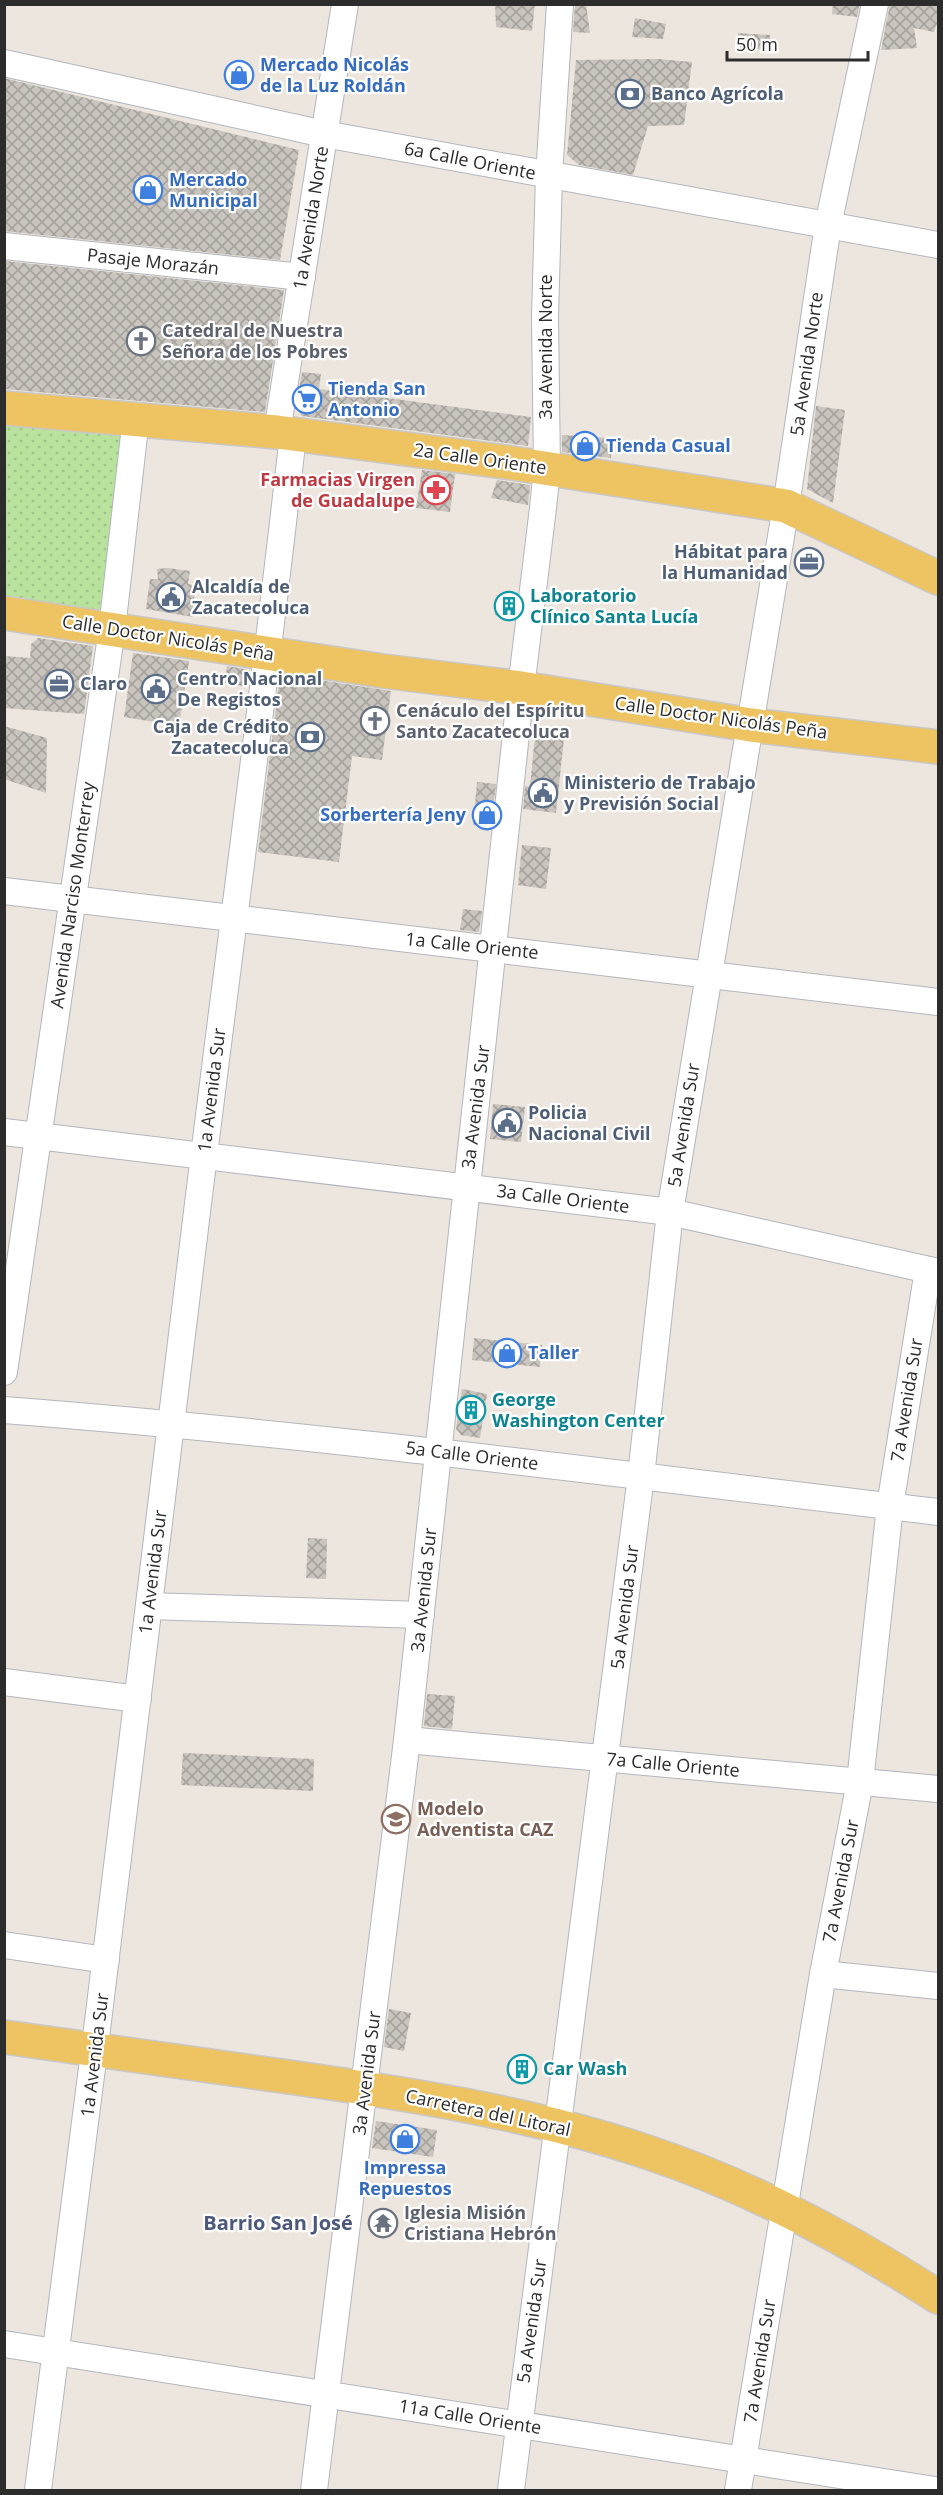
<svg xmlns="http://www.w3.org/2000/svg" width="943" height="2495" viewBox="0 0 943 2495" font-family="'Open Sans',sans-serif">
  <style>
    .park { fill: url(#park-dots) }
    .building { fill: url(#building-cross-hatch) }
    .lines { fill: none; stroke-linecap: round; stroke-linejoin: round }
    .minor-casing { stroke: #b2b6bf; stroke-width: 28 }
    .major-casing { stroke: #c8c8c8; stroke-width: 36 }
    .minor { stroke: #fff; stroke-width: 26 }
    .major { stroke: #eec362; stroke-width: 33 }
    .labels { text-anchor: middle; stroke-width: 4.5; stroke-linejoin: round; paint-order: stroke }
    .shop-label { font-size: 18px; font-weight: bold; fill: #366cbe; stroke: #fff; text-anchor: start }
    .service-label { font-size: 18px; font-weight: bold; fill: #4e5e75; stroke: #fff; text-anchor: start }
    .street-label { font-size: 18px; fill: #2c2c2c; stroke: #fff }
    .worship-label { font-size: 18px; font-weight: bold; fill: #5b616d; stroke: #fff; text-anchor: start }
    .health-label { font-size: 18px; font-weight: bold; fill: #be3a42; stroke: #fff; text-anchor: end }
    .culture-label { font-size: 18px; font-weight: bold; fill: #0d838f; stroke: #fff; text-anchor: start }
    .education-label { font-size: 18px; font-weight: bold; fill: #785e54; stroke: #fff; text-anchor: start }
    .neighbourhood-label { font-size: 20px; font-weight: bold; fill: #4d597c; stroke: #fff }
  </style>
  <defs>
    <pattern id="park-dots" width="8" height="8" patternUnits="userSpaceOnUse" patternTransform="scale(1.5)"><rect width="8" height="8" fill="#b9e29c"/><path d="M2 2h.1M6 6h.1" fill="none" stroke="#9fc287" stroke-width="1.8" stroke-linecap="round"/></pattern>
    <pattern id="building-cross-hatch" width="8" height="8" patternUnits="userSpaceOnUse" patternTransform="scale(1.5)"><rect width="8" height="8" fill="#c9c4bd"/><path d="M0 0l8 8M0 8l8-8" fill="none" stroke="#a39f9a"/></pattern>
  </defs>
  <rect width="100%" height="100%" fill="#ede6de"/>
  <!-- park -->
  <polygon class="park" points="4,422 122,432 101,617 5,602"/>
  <!-- building -->
  <g class="building">
    <polygon points="495,4 535,4 532,31 496,27"/>
    <polygon points="575,4 586,4 590,33 573,32"/>
    <polygon points="833,4 860,4 857,17 832,14"/>
    <polygon points="890,4 939,4 939,18 934,32 914,28 917,48 881,50"/>
    <polygon points="635,18 666,24 663,39 632,37"/>
    <polygon points="738,33 770,35 768,49 738,49"/>
    <polygon points="658,59 692,62 684,125 648,126 633,175 579,165 567,155 576,60"/>
    <polygon points="4,78 299,150 280,260 4,231"/>
    <polygon points="4,261 284,290 265,412 4,389"/>
    <polygon points="302,372 321,374 319,389 531,417 528,446 302,416 296,408"/>
    <polygon points="816,406 845,410 833,503 807,489"/>
    <polygon points="562,435 612,438 611,458 562,452"/>
    <polygon points="422,470 455,474 450,512 416,508"/>
    <polygon points="497,480 530,485 528,505 491,498"/>
    <polygon points="167,568 190,571 188,584 195,585 193,617 146,609 150,579 158,579 157,569"/>
    <polygon points="497,595 517,597 515,617 495,615"/>
    <polygon points="38,638 93,646 84,714 4,708 4,656 30,658 31,644"/>
    <polygon points="133,653 189,661 179,726 124,717"/>
    <polygon points="227,666 250,670 248,687 225,683"/>
    <polygon points="280,674 391,691 382,760 352,756 339,862 258,852"/>
    <polygon points="4,726 47,738 46,793 4,779"/>
    <polygon points="535,736 564,739 556,813 523,809 525,786 530,787"/>
    <polygon points="477,782 496,784 491,827 473,825"/>
    <polygon points="522,845 551,848 546,889 518,885"/>
    <polygon points="463,909 482,911 479,932 460,930"/>
    <polygon points="493,1104 525,1107 521,1142 490,1139"/>
    <polygon points="474,1338 542,1345 540,1367 472,1360"/>
    <polygon points="462,1389 487,1394 480,1438 461,1435 456,1429"/>
    <polygon points="308,1538 327,1539 326,1579 306,1578"/>
    <polygon points="427,1694 455,1696 452,1729 424,1726"/>
    <polygon points="183,1753 314,1759 313,1791 181,1785"/>
    <polygon points="389,2009 411,2013 404,2051 384,2047"/>
    <polygon points="514,2055 533,2057 530,2083 511,2081"/>
    <polygon points="376,2121 437,2130 433,2157 372,2148"/>
  </g>
  <g class="lines">
    <!-- minor casing -->
    <g class="minor-casing">
      <g id="minor">
        <polyline points="4,63 324,134 938,245"/>
        <polyline points="4,246 302,277"/>
        <polyline points="277,432 345,4"/>
        <polyline points="4,891 938,1002"/>
        <polyline points="4,1132 670,1212 938,1272"/>
        <polyline points="4,1372 112,629 136,418"/>
        <path d="M 4,1410 C 317,1434 627,1475 938,1512"/>
        <polyline points="149,1606 421,1615"/>
        <polyline points="4,1682 138,1699"/>
        <polyline points="407,1740 938,1789"/>
        <polyline points="4,1945 106,1960"/>
        <polyline points="823,1974 938,1986"/>
        <polyline points="4,2344 935,2490"/>
        <path d="M 38,2490 C 94,2067 144,1644 196,1220 C 228,958 264,697 293,435"/>
        <polyline points="314,2490 407,1740 521,688 543,508 547,469 545,317 549,176 560,4"/>
        <polyline points="511,2490 641,1476 670,1212 786,506 828,225 875,4"/>
        <polyline points="738,2490 823,1974 860,1782 890,1506 928,1270"/>
      </g>
    </g>
    <!-- major casing -->
    <g class="major-casing">
      <g id="major">
        <polyline points="4,408 277,432 512,463 786,506 938,578"/>
        <polyline points="4,613 383,671 521,688 751,725 938,747"/>
        <path d="M 4,2037 C 97,2050 190,2063 282,2076 C 403,2093 527,2112 644,2151 C 747,2185 847,2238 938,2297"/>
      </g>
    </g>
    <!-- minor -->
    <use href="#minor" class="minor"/>
    <!-- major -->
    <use href="#major" class="major"/>
  </g>
  <!-- icons -->
  <defs>
    <g id="shop-ring" transform="scale(1.5)"><circle r="9.5" fill="#fff" stroke="#3f7fe0" stroke-width="1.5"/><path d="M-5-2.5h2.3a2.7 3.5 0 0 1 5.4 0H5L5.5 6h-11ZM-1.5-2.5h3a1.5 2.3 0 0 0-3 0Z" fill="#3f7fe0"/></g>
    <g id="bank-ring" transform="scale(1.5)"><circle r="9.5" fill="#fff" stroke="#5c6f8a" stroke-width="1.5"/><path d="M-6-4H6V4H-6ZM0-2.3a2.3 2.3 0 1 0 0 4.6a2.3 2.3 0 1 0 0-4.6Z" fill="#5c6f8a"/></g>
    <g id="church-ring" transform="scale(1.5)"><circle r="9.5" fill="#fff" stroke="#6b7280" stroke-width="1.5"/><path d="M-1.2-6h2.4v3.5h3.3v2.4h-3.3V6h-2.4V-.1h-3.3v-2.4h3.3Z" fill="#6b7280"/></g>
    <g id="supermarket-ring" transform="scale(1.5)"><circle r="9.5" fill="#fff" stroke="#3f7fe0" stroke-width="1.5"/><path d="M-6-5.5h2.5l.6 2H6L4.5 2H-2.5L-4.4-4H-6ZM-1.5 3.2a1.3 1.3 0 1 0 .1 0ZM3 3.2a1.3 1.3 0 1 0 .1 0Z" fill="#3f7fe0"/></g>
    <g id="pharmacy-ring" transform="scale(1.5)"><circle r="9.5" fill="#fff" stroke="#e0444e" stroke-width="1.5"/><path d="M-2-6h4v4h4v4h-4v4h-4v-4h-4v-4h4Z" fill="#e0444e"/></g>
    <g id="office-ring" transform="scale(1.5)"><circle r="9.5" fill="#fff" stroke="#5c6f8a" stroke-width="1.5"/><path d="M-6-3h4V-5.5h4V-3h4V5H-6ZM-1-4.5V-3h2v-1.5ZM-6 0V1H6V0Z" fill="#5c6f8a"/></g>
    <g id="civic-ring" transform="scale(1.5)"><circle r="9.5" fill="#fff" stroke="#5c6f8a" stroke-width="1.5"/><path d="M-.6-6.5H3V-4.5H.6V-3L4-1V1h2V6H-6V1h2V-1L-.6-3ZM-1.2 2.5V6h2.4V2.5Z" fill="#5c6f8a"/></g>
    <g id="building-ring" transform="scale(1.5)"><circle r="9.5" fill="#fff" stroke="#0f9aa8" stroke-width="1.5"/><path d="M-4-6H4V6H1V3H-1V6H-4ZM-2.5-4.3h1.7v1.8h-1.7ZM.8-4.3h1.7v1.8H.8ZM-2.5-1h1.7V.8h-1.7ZM.8-1h1.7V.8H.8Z" fill="#0f9aa8"/></g>
    <g id="university-ring" transform="scale(1.5)"><circle r="9.5" fill="#fff" stroke="#8d6e63" stroke-width="1.5"/><path d="M0-5L7-2L0 1L-7-2ZM-4 1L0 2.5L4 1V4Q0 6-4 4Z" fill="#8d6e63"/></g>
    <g id="temple-ring" transform="scale(1.5)"><circle r="9.5" fill="#fff" stroke="#6b7280" stroke-width="1.5"/><path d="M0-6L5-2H3V0L6.5 2.5H4V6H1.5V3h-3V6H-4V2.5H-6.5L-3 0V-2H-5Z" fill="#6b7280"/></g>
  </defs>
  <g fill-rule="evenodd">
    <use href="#shop-ring" x="239" y="75"/>
    <use href="#bank-ring" x="630" y="94"/>
    <use href="#shop-ring" x="148" y="190"/>
    <use href="#church-ring" x="141" y="341"/>
    <use href="#supermarket-ring" x="307" y="399"/>
    <use href="#shop-ring" x="585" y="446"/>
    <use href="#pharmacy-ring" x="436" y="490"/>
    <use href="#office-ring" x="809" y="562"/>
    <use href="#civic-ring" x="171" y="597"/>
    <use href="#building-ring" x="509" y="606"/>
    <use href="#office-ring" x="59" y="684"/>
    <use href="#civic-ring" x="156" y="689"/>
    <use href="#church-ring" x="375" y="721"/>
    <use href="#bank-ring" x="310" y="737"/>
    <use href="#civic-ring" x="543" y="793"/>
    <use href="#shop-ring" x="487" y="815"/>
    <use href="#civic-ring" x="507" y="1123"/>
    <use href="#shop-ring" x="507" y="1353"/>
    <use href="#building-ring" x="471" y="1410"/>
    <use href="#university-ring" x="396" y="1819"/>
    <use href="#building-ring" x="522" y="2069"/>
    <use href="#shop-ring" x="405" y="2139"/>
    <use href="#temple-ring" x="383" y="2223"/>
  </g>
  <g class="labels">
    <!-- shop labels -->
    <g class="shop-label">
      <text x="260" y="71">Mercado Nicolás<tspan x="260" dy="21">de la Luz Roldán</tspan></text>
      <text x="169" y="186">Mercado<tspan x="169" dy="21">Municipal</tspan></text>
      <text x="328" y="395">Tienda San<tspan x="328" dy="21">Antonio</tspan></text>
      <text x="606" y="452">Tienda Casual</text>
      <text x="466" y="821" text-anchor="end">Sorbertería Jeny</text>
      <text x="528" y="1359">Taller</text>
      <text x="405" y="2174" text-anchor="middle">Impressa<tspan x="405" dy="21">Repuestos</tspan></text>
    </g>
    <!-- service labels -->
    <g class="service-label">
      <text x="651" y="100">Banco Agrícola</text>
      <text x="788" y="558" text-anchor="end">Hábitat para<tspan x="788" dy="21">la Humanidad</tspan></text>
      <text x="192" y="593">Alcaldía de<tspan x="192" dy="21">Zacatecoluca</tspan></text>
      <text x="177" y="685">Centro Nacional<tspan x="177" dy="21">De Registos</tspan></text>
      <text x="80" y="690">Claro</text>
      <text x="289" y="733" text-anchor="end">Caja de Crédito<tspan x="289" dy="21">Zacatecoluca</tspan></text>
      <text x="564" y="789">Ministerio de Trabajo<tspan x="564" dy="21">y Previsión Social</tspan></text>
      <text x="528" y="1119">Policia<tspan x="528" dy="21">Nacional Civil</tspan></text>
    </g>
    <!-- street labels -->
    <g class="street-label">
      <text transform="translate(470 161) rotate(11)" y="6">6a Calle Oriente</text>
      <text transform="translate(311 218) rotate(-81)" y="6">1a Avenida Norte</text>
      <text transform="translate(153 262) rotate(6)" y="6">Pasaje Morazán</text>
      <text transform="translate(546 347) rotate(-90)" y="6">3a Avenida Norte</text>
      <text transform="translate(807 364) rotate(-82)" y="6">5a Avenida Norte</text>
      <text transform="translate(480 459) rotate(8)" y="6">2a Calle Oriente</text>
      <text transform="translate(168 638) rotate(9)" y="6">Calle Doctor Nicolás Peña</text>
      <text transform="translate(721 718) rotate(8)" y="6">Calle Doctor Nicolás Peña</text>
      <text transform="translate(73 895) rotate(-82)" y="6">Avenida Narciso Monterrey</text>
      <text transform="translate(472 946) rotate(6)" y="6">1a Calle Oriente</text>
      <text transform="translate(212 1090) rotate(-83)" y="6">1a Avenida Sur</text>
      <text transform="translate(476 1107) rotate(-83)" y="6">3a Avenida Sur</text>
      <text transform="translate(684 1125) rotate(-81)" y="6">5a Avenida Sur</text>
      <text transform="translate(563 1199) rotate(7)" y="6">3a Calle Oriente</text>
      <text transform="translate(907 1400) rotate(-81)" y="6">7a Avenida Sur</text>
      <text transform="translate(472 1456) rotate(7)" y="6">5a Calle Oriente</text>
      <text transform="translate(153 1572) rotate(-83)" y="6">1a Avenida Sur</text>
      <text transform="translate(424 1590) rotate(-84)" y="6">3a Avenida Sur</text>
      <text transform="translate(625 1607) rotate(-83)" y="6">5a Avenida Sur</text>
      <text transform="translate(673 1765) rotate(5)" y="6">7a Calle Oriente</text>
      <text transform="translate(841 1881) rotate(-79)" y="6">7a Avenida Sur</text>
      <text transform="translate(95 2055) rotate(-83)" y="6">1a Avenida Sur</text>
      <text transform="translate(367 2073) rotate(-83)" y="6">3a Avenida Sur</text>
      <text transform="translate(488 2113) rotate(12)" y="6">Carretera del Litoral</text>
      <text transform="translate(532 2321) rotate(-82)" y="6">5a Avenida Sur</text>
      <text transform="translate(760 2361) rotate(-81)" y="6">7a Avenida Sur</text>
      <text transform="translate(470 2417) rotate(9)" y="6">11a Calle Oriente</text>
    </g>
    <!-- worship labels -->
    <g class="worship-label">
      <text x="162" y="337">Catedral de Nuestra<tspan x="162" dy="21">Señora de los Pobres</tspan></text>
      <text x="396" y="717">Cenáculo del Espíritu<tspan x="396" dy="21">Santo Zacatecoluca</tspan></text>
      <text x="404" y="2219">Iglesia Misión<tspan x="404" dy="21">Cristiana Hebrón</tspan></text>
    </g>
    <!-- health labels -->
    <g class="health-label">
      <text x="415" y="486">Farmacias Virgen<tspan x="415" dy="21">de Guadalupe</tspan></text>
    </g>
    <!-- culture labels -->
    <g class="culture-label">
      <text x="530" y="602">Laboratorio<tspan x="530" dy="21">Clínico Santa Lucía</tspan></text>
      <text x="492" y="1406">George<tspan x="492" dy="21">Washington Center</tspan></text>
      <text x="543" y="2075">Car Wash</text>
    </g>
    <!-- education labels -->
    <g class="education-label">
      <text x="417" y="1815">Modelo<tspan x="417" dy="21">Adventista CAZ</tspan></text>
    </g>
    <!-- neighbourhood labels -->
    <g class="neighbourhood-label">
      <text x="278" y="2230">Barrio San José</text>
    </g>
  </g>
  <!-- border -->
  <rect width="943" height="2495" fill="none" stroke="#2c2c2c" stroke-width="12"/>
  <!-- scale -->
  <path d="M727 51v9h141v-9" fill="none" stroke="#2c2c2c" stroke-width="3"/>
  <text x="736" y="51" font-size="18" fill="#2c2c2c" stroke="#ffffff" stroke-width="4.5" paint-order="stroke">50 m</text>
</svg>
